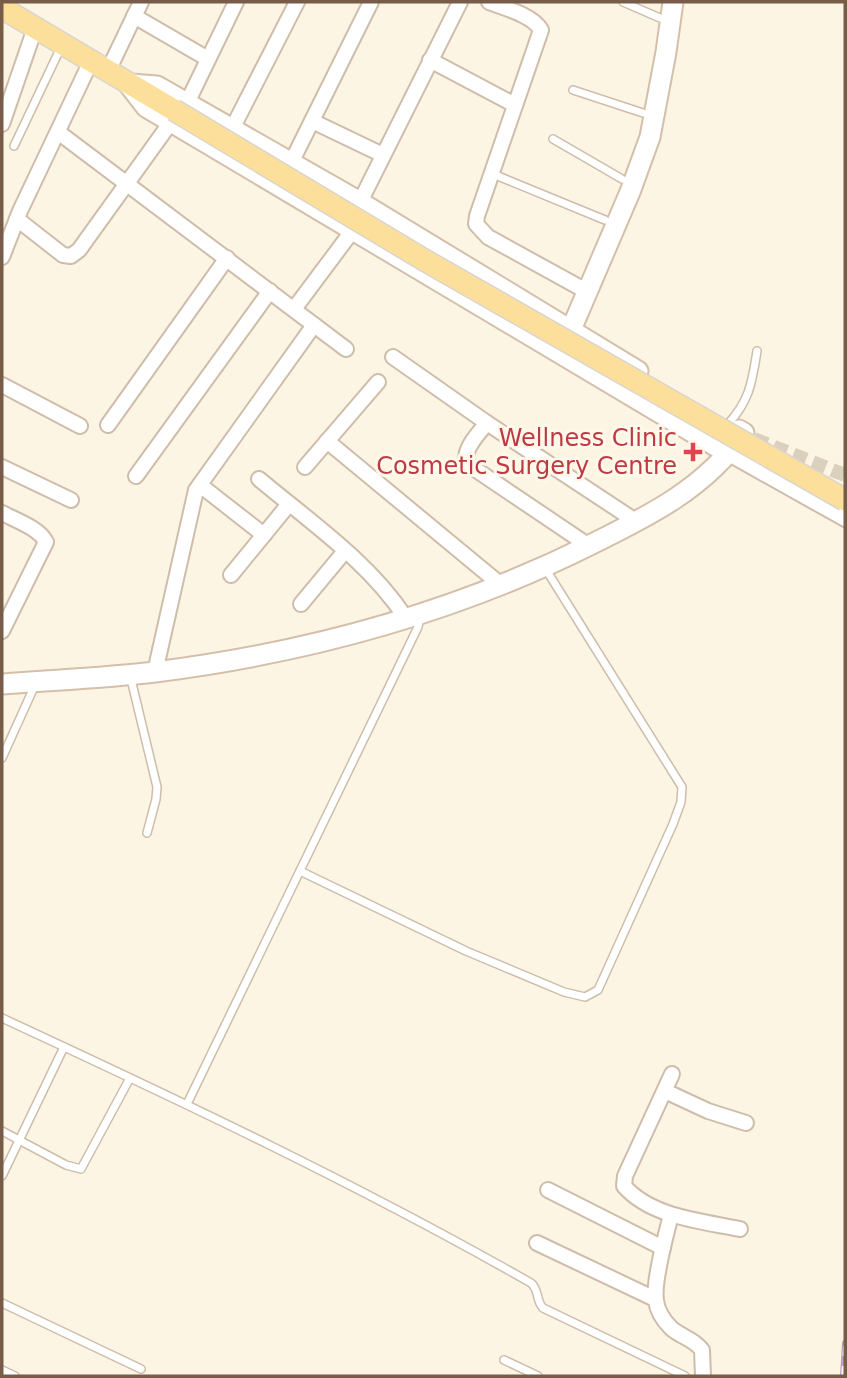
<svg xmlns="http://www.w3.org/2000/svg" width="847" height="1378" viewBox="0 0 847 1378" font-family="'DejaVu Sans',sans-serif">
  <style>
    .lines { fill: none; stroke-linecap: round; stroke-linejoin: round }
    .street-tunnel { stroke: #dbcfbd; stroke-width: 14; stroke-dasharray: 14 7; stroke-linecap: butt }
    .lane-casing { stroke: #cebdaa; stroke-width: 10 }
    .street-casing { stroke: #cebdaa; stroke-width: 18 }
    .secondary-casing { stroke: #d4bfaa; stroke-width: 23 }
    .primary-casing { stroke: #dbd5d0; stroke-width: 24 }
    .lane { stroke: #fff; stroke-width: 7 }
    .street { stroke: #fff; stroke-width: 14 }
    .secondary { stroke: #fff; stroke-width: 19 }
    .primary { stroke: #fcdf9b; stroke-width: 21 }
    .rail-casing { stroke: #b8a2c6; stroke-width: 6 }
    .rail { stroke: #fff8eb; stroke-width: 3.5; stroke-dasharray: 10; stroke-linecap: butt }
    .primary-bridge-casing { stroke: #dbd5d0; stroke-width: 24; stroke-linecap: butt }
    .primary-bridge { stroke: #fcdf9b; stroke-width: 21 }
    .health-dot { fill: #e0444e; stroke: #fff8eb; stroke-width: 2.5 }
    .labels { text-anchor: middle; stroke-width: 6; stroke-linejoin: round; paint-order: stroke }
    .health-label { font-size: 24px; fill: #be3a42; stroke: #fff8eb; text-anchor: end }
  </style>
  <rect width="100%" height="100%" fill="#fdf5e4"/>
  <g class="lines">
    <!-- street-tunnel -->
    <polyline class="street-tunnel" points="754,439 845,475"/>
    <!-- lane casing -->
    <g class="lane-casing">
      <g id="lane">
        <polyline points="623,2 660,18"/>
        <polyline points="573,90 643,113"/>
        <polyline points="553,139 622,179"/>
        <polyline points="14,146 62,45"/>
        <polyline points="493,174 605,220"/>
        <path d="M 728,424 C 750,400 752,382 757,351"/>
        <polyline points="130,675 157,787 156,799 147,833"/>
        <polyline points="2,758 35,685"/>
        <polyline points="300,871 466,951 564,992 585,997 598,990 673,824 681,802 682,787 545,568"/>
        <path d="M 2,1018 C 181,1101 359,1185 531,1283 C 539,1289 536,1301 543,1308 L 685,1376"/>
        <polyline points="187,1104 418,627 420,616"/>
        <polyline points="2,1131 66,1165 81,1169 130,1078"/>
        <polyline points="2,1176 64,1047"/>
        <polyline points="2,1303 141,1369"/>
        <polyline points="504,1360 538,1376"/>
        <polyline points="2,1370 15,1376"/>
      </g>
    </g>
    <!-- street casing -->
    <g class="street-casing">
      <g id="street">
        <path d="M 489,2 C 504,8 533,15 541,30 L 477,216 L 476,224 L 488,237 L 588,292"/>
        <polyline points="134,16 208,59"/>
        <polyline points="430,60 515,105"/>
        <polyline points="108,71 141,2"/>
        <polyline points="187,103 236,2"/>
        <polyline points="312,121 383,155"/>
        <polyline points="2,124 35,28"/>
        <polyline points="232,129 297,2"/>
        <polyline points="58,132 346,349"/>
        <polyline points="291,163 371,2"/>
        <polyline points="360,202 460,2"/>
        <polyline points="17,219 63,255 71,256 79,250 171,122"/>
        <polyline points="2,257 20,211 91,61"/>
        <polyline points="294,309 353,230"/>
        <polyline points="393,357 487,423 637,522"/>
        <polyline points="2,385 80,426"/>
        <path d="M 487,423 C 478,434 464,448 466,463 L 589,546"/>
        <polyline points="108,425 227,258"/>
        <polyline points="327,441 501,585"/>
        <polyline points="729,454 845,519"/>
        <polyline points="2,467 71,500"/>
        <polyline points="305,467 378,382"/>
        <polyline points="136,476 270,291"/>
        <path d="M 259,479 C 309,521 369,562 405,617"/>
        <polyline points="200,485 264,535"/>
        <path d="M 2,513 C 15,520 39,528 46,542 L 2,631"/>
        <polyline points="231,575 289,504"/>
        <polyline points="301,604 345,551"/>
        <polyline points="155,672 196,490 314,325"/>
        <path d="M 672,1074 L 625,1176 L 624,1186 C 651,1217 701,1221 740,1229"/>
        <polyline points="665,1091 708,1111 746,1123"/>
        <polyline points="548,1190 663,1248"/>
        <path d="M 671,1215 C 666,1235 653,1281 656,1300 C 657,1311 664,1321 671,1328 C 681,1337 694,1339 702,1350 L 703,1376"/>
        <polyline points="537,1243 655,1299"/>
      </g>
    </g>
    <!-- secondary casing -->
    <g class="secondary-casing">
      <g id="secondary">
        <polyline points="130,84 157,86 360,202 638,371"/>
        <polyline points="129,85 146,107 729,454"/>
        <polyline points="567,339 630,192 650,137 666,52 673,2"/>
        <path d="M 2,684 C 53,680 105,678 155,672 C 306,653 456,612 592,544 C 651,515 705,488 744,433 L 739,430"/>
      </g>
    </g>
    <!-- primary casing -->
    <g class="primary-casing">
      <polyline id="primary" points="2,8 174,110"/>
    </g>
    <!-- lane -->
    <use href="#lane" class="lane"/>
    <!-- street -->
    <use href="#street" class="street"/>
    <!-- secondary -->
    <use href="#secondary" class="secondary"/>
    <!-- primary -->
    <use href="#primary" class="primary"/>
    <!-- rail casing -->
    <g class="rail-casing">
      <polyline id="rail" points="843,1376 845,1343"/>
    </g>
    <!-- rail -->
    <use href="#rail" class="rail"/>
    <!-- primary-bridge casing -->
    <g class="primary-bridge-casing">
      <polyline id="primary-bridge" points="174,110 426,261 845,500"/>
    </g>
    <!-- primary-bridge -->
    <use href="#primary-bridge" class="primary-bridge"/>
  </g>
  <!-- markers -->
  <path class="health-dot" d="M689.5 441.5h7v7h7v7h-7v7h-7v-7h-7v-7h7z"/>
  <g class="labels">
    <!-- health labels -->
    <g class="health-label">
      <text x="677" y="446">Wellness Clinic<tspan x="677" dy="28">Cosmetic Surgery Centre</tspan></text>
    </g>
  </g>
  <!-- border -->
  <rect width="847" height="1378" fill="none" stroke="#765c49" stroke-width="7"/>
</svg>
